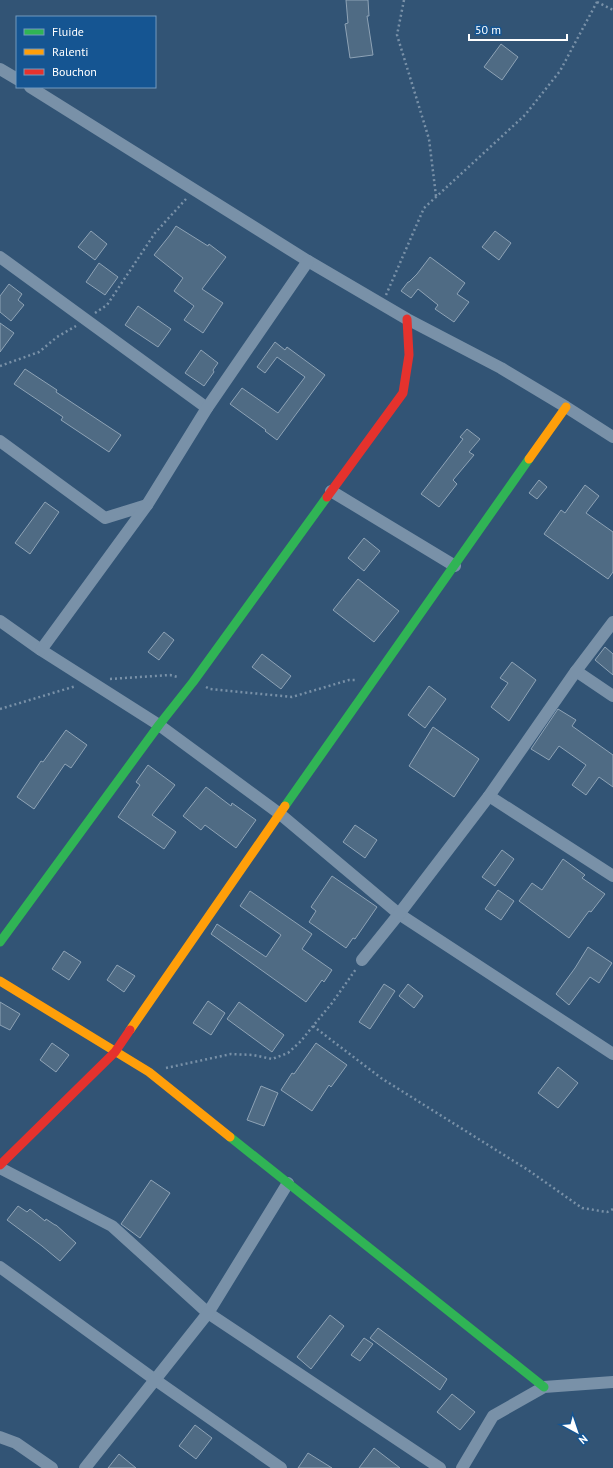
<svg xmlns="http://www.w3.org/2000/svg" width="613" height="1468" viewBox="0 0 613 1468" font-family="'PT Sans',sans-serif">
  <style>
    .building { fill: #4f6b84; stroke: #8ea3b6 }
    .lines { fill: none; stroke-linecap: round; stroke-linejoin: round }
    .path { stroke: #7991a8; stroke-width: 2.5; stroke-dasharray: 2 3; stroke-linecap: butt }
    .street { stroke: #7991a8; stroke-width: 12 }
    .fast { stroke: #30b455; stroke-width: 9 }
    .slow { stroke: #ff9f0a; stroke-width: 9 }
    .jam { stroke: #e5322d; stroke-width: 9 }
  </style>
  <rect width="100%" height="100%" fill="#325475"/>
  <!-- building -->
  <g class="building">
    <polygon points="346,0 368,0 369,16 367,16 373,55 350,58 345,24 348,23"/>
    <polygon points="501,44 518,57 502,80 484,67"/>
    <polygon points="176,226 208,246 209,244 226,257 202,289 223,303 203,333 184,320 194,306 174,291 183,278 154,255 170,235"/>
    <polygon points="91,231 107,244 95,260 78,247"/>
    <polygon points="495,231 511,243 499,260 482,247"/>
    <polygon points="430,257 465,283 457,294 469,302 454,322 435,309 438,305 418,289 411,298 401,291 408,282 409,282 417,274"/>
    <polygon points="99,263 118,277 105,295 86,282"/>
    <polygon points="9,284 22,294 18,300 24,305 11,321 0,312 0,296"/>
    <polygon points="138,306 171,329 158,347 125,325"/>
    <polygon points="0,323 14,333 0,352"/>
    <polygon points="275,342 285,350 287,347 325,375 277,440 265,431 266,430 230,404 242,388 278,413 305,377 277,357 265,373 257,367"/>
    <polygon points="201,350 218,363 213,370 214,372 204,386 185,373"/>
    <polygon points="25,369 57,390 56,392 121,435 109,452 61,420 63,417 14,384"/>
    <polygon points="467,429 480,439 469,452 474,455 453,480 457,484 439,507 421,494 463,439 460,437"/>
    <polygon points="539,480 547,487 537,499 529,493"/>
    <polygon points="585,485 599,496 586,513 613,532 613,572 608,579 544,534 561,510 565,513"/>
    <polygon points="45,502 59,512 30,554 15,543"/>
    <polygon points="364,538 380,551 364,571 348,558"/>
    <polygon points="358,579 399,611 374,642 333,610"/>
    <polygon points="164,632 174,640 159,660 148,652"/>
    <polygon points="605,647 613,654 613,675 595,660"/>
    <polygon points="262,654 291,676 281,689 252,667"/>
    <polygon points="512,662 536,680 509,721 491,707 508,683 500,678"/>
    <polygon points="429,686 446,699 425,728 408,715"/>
    <polygon points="558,709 576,720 572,726 613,755 613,787 599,777 586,795 572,785 586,765 559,746 549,760 531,749"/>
    <polygon points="433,727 479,759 454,797 409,766"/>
    <polygon points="66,730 87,745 71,768 65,764 34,809 17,797 41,761 43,762"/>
    <polygon points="148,765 175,785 152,815 176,832 164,849 118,817 140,785 136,782"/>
    <polygon points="206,787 231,806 232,803 256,820 236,848 205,825 201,830 183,816"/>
    <polygon points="355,825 377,840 365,858 343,842"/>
    <polygon points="502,850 514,859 495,886 482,877"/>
    <polygon points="563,859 585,875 582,878 605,894 591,912 589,911 569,938 519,901 532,883 542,890"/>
    <polygon points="332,876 377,907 355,939 353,938 346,948 309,922 316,911 311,907"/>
    <polygon points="498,890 514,901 501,920 485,909"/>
    <polygon points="250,891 312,934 302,949 332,970 324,982 322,980 306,1002 211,934 217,924 266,957 281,935 240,906"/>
    <polygon points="588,947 612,963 599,983 590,977 569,1005 556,994 575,968"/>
    <polygon points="64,951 81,962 69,980 52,969"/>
    <polygon points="117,965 135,976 124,992 107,980"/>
    <polygon points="384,984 395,991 370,1029 359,1022"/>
    <polygon points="408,984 423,996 414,1008 399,996"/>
    <polygon points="208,1001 225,1013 211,1035 193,1023"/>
    <polygon points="0,1002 20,1014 10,1030 0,1025"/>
    <polygon points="239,1002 284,1035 272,1052 227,1019"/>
    <polygon points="52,1043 69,1055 56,1072 40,1060"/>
    <polygon points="316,1043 347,1065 331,1087 329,1085 312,1111 281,1090 292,1073 294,1074"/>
    <polygon points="558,1067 578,1083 558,1108 538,1093"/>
    <polygon points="261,1086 278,1093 264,1126 247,1120"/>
    <polygon points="151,1180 170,1193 140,1238 121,1224"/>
    <polygon points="18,1206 27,1212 30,1209 45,1221 46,1219 55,1225 56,1225 76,1243 60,1261 42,1246 7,1220"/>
    <polygon points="330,1315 344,1326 311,1369 297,1357"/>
    <polygon points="378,1328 447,1379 440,1390 370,1338"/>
    <polygon points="364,1338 373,1344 360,1361 351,1355"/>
    <polygon points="452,1394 475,1412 460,1430 437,1412"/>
    <polygon points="195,1425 212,1438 196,1459 179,1446"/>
    <polygon points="374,1448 400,1468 359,1468"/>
    <polygon points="308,1453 332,1468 298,1468"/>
    <polygon points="119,1454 136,1468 108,1468"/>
  </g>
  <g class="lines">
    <!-- path -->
    <g class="path">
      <polyline points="404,0 397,35 429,139 436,196"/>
      <polyline points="597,2 613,10"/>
      <polyline points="386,295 424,208 525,115 560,71 598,0"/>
      <polyline points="95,313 107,305 155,233 186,199"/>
      <polyline points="0,366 39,352 57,337 76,326"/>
      <polyline points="110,679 170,675 178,677"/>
      <polyline points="206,687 210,689 292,697 349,680 357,680"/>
      <polyline points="0,709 76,686"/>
      <polyline points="313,1026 381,1078 528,1170 582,1208 607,1212 613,1209"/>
      <polyline points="166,1068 231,1054 253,1055 272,1059 288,1053 301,1041 313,1026 332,1003 356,969"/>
    </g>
    <!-- street -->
    <g class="street">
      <polyline points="0,69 17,79"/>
      <polyline points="30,87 308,261 407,319 501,368 566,407 613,437"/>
      <polyline points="0,257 207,408"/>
      <polyline points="0,441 105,518 147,505"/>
      <polyline points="331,491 455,566"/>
      <polyline points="0,621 41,650 159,725 280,814 399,914 613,1054"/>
      <polyline points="41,650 147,505 207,408 308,261"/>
      <polyline points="576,671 613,696"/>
      <polyline points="489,796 613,876"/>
      <polyline points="362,960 399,914 489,796 576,671 613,622"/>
      <polyline points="0,1168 112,1226 208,1313 440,1468"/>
      <polyline points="0,1267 154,1379 281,1468"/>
      <polyline points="0,1437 16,1443 52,1468"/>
      <polyline points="85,1468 208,1313 288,1183"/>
      <polyline points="462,1468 493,1416 544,1387 613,1382"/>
    </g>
    <!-- fast -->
    <g class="fast">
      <polyline points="285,806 529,459"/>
      <polyline points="0,942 159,725 193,682 327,497"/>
      <polyline points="230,1137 544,1387"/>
    </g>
    <!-- slow -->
    <g class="slow">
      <polyline points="529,459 566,407"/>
      <polyline points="0,981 149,1072 230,1137"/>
      <polyline points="130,1030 285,806"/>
    </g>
    <!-- jam -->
    <g class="jam">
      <polyline points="327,497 403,393 409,355 407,319"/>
      <polyline points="0,1165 115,1052 130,1030"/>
    </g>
  </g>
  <!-- legend -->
  <rect x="16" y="16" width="140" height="72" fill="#155592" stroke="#7399be"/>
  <rect x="24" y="29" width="20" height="6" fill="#30b455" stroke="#7399be"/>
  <text x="52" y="36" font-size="12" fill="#ffffff">Fluide</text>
  <rect x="24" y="49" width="20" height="6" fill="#ff9f0a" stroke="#7399be"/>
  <text x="52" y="56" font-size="12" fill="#ffffff">Ralenti</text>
  <rect x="24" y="69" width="20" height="6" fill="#e5322d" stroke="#7399be"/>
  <text x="52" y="76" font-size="12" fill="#ffffff">Bouchon</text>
  <!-- north arrow -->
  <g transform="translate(577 1432) rotate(140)" stroke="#155592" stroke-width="3" paint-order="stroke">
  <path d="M0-3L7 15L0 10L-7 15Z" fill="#ffffff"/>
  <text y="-6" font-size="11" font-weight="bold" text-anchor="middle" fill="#ffffff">N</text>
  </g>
  <!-- scale -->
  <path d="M469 34v6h98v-6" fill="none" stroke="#ffffff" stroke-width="2"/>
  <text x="475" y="34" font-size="12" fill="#ffffff" stroke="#155592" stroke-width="3" paint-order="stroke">50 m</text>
</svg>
